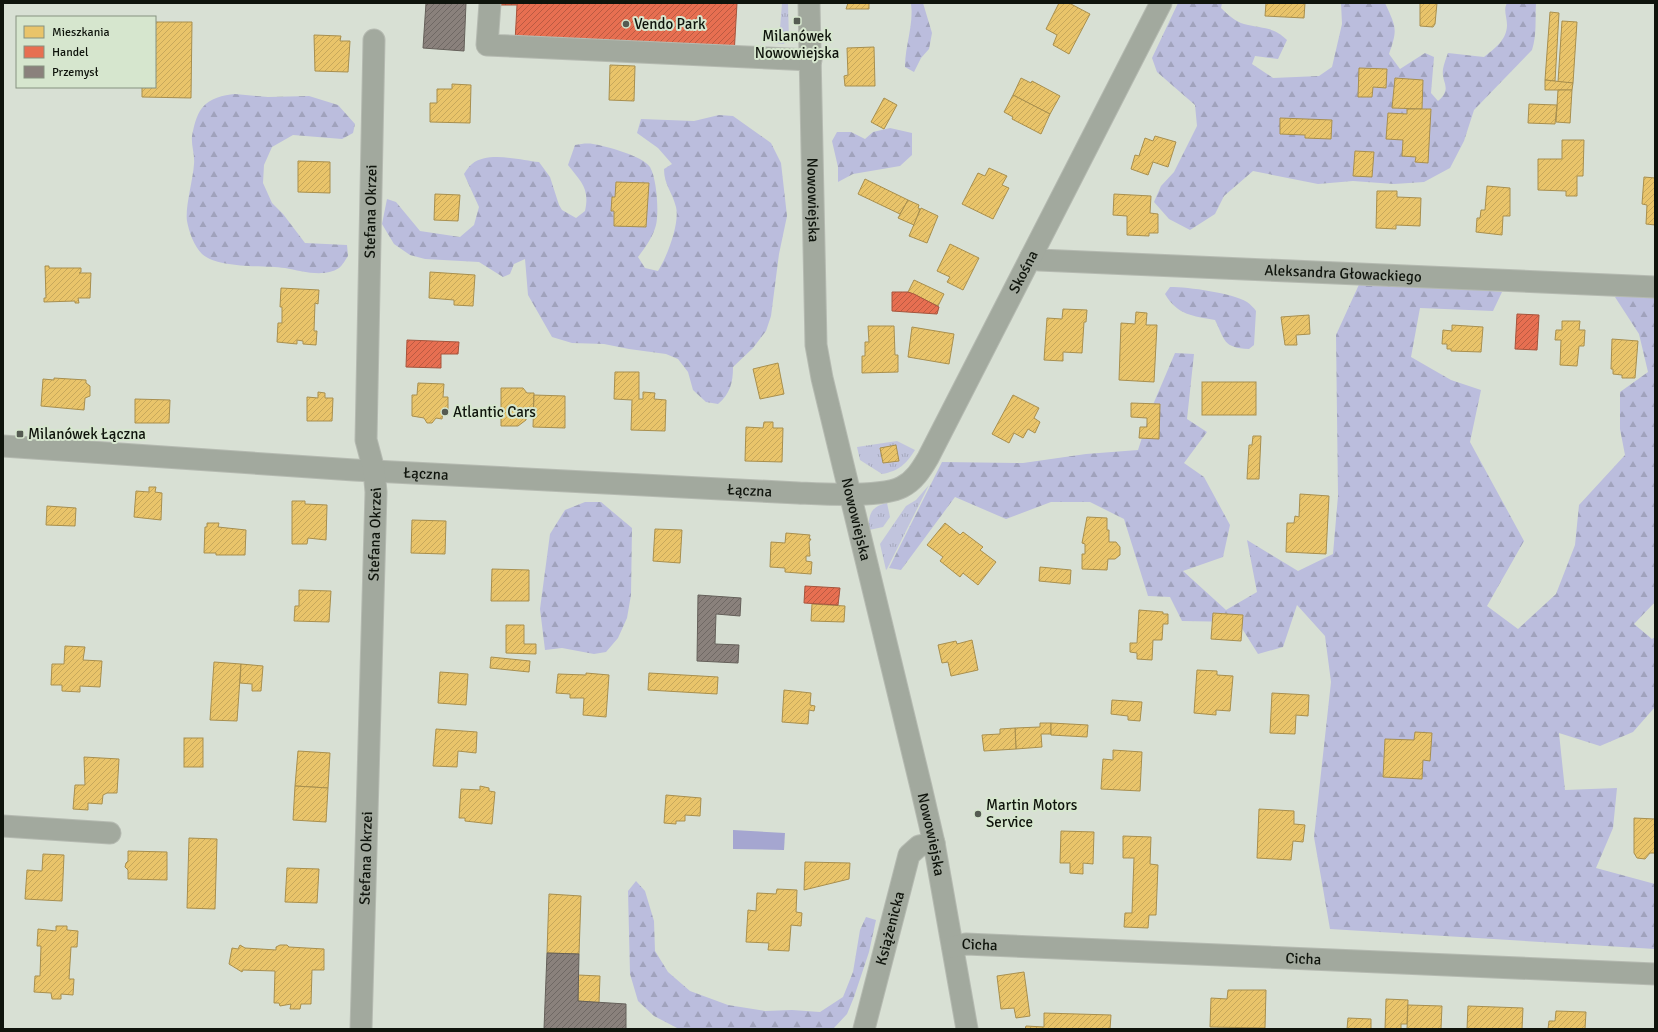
<svg xmlns="http://www.w3.org/2000/svg" width="1658" height="1032" viewBox="0 0 1658 1032" font-family="Signika,sans-serif">
  <style>
    .grass { fill: url(#grass-tufts) }
    .forest { fill: url(#forest-firs) }
    .water { fill: #a5a6d0 }
    .homes { fill: url(#homes-hatch); stroke: #a88f4e }
    .shops { fill: url(#shops-hatch); stroke: #a6543c }
    .industry { fill: url(#industry-hatch); stroke: #65605a }
    .lines { fill: none; stroke-linecap: round; stroke-linejoin: round }
    .minor-casing { stroke: #b5bab1; stroke-width: 23 }
    .minor { stroke: #a2a99e; stroke-width: 21 }
    .poi-dot { fill: #555b52; stroke: #d6e6ce; stroke-width: 1.5 }
    .labels { text-anchor: middle; stroke-width: 4; stroke-linejoin: round; paint-order: stroke }
    .poi-label { font-size: 15px; fill: #0f140c; stroke: #d6e6ce; text-anchor: start }
    .street-label { font-size: 15px; fill: #0f140c; stroke: #d6e6ce }
  </style>
  <defs>
    <pattern id="grass-tufts" width="24" height="20" patternUnits="userSpaceOnUse"><rect width="24" height="20" fill="#c1c4dd"/><path d="M3 7l-1-3M5 7V3M7 7l1-3M15 17l-1-3M17 17v-4M19 17l1-3" fill="none" stroke="#a5a8bc"/></pattern>
    <pattern id="forest-firs" width="22" height="20" patternUnits="userSpaceOnUse"><rect width="22" height="20" fill="#bbbddd"/><path d="M5 1l3.5 6h-7zM16 11l3.5 6h-7z" fill="#a0a2bc"/></pattern>
    <pattern id="homes-hatch" width="6" height="6" patternUnits="userSpaceOnUse"><rect width="6" height="6" fill="#e9c46a"/><path d="M-1 1l2-2M0 6l6-6M5 7l2-2" fill="none" stroke="#c7a85b"/></pattern>
    <pattern id="shops-hatch" width="6" height="6" patternUnits="userSpaceOnUse"><rect width="6" height="6" fill="#e76f51"/><path d="M-1 1l2-2M0 6l6-6M5 7l2-2" fill="none" stroke="#ba5a42"/></pattern>
    <pattern id="industry-hatch" width="6" height="6" patternUnits="userSpaceOnUse"><rect width="6" height="6" fill="#8a817c"/><path d="M-1 1l2-2M0 6l6-6M5 7l2-2" fill="none" stroke="#6f6864"/></pattern>
  </defs>
  <rect width="100%" height="100%" fill="#d8e0d4"/>
  <!-- grass -->
  <g class="grass">
    <polygon points="782,3 788,3 789,41 783,44 776,43 773,38 773,29 780,29"/>
    <path d="M 897,441 L 915,450 C 906,464 899,471 882,474 L 860,460 L 857,447 Z"/>
    <polygon points="929,485 887,569 886,570 880,544 906,506 916,500"/>
    <path d="M 887,503 L 890,517 L 883,527 L 869,530 C 868,515 871,506 887,503 Z"/>
  </g>
  <!-- forest -->
  <g class="forest">
    <path d="M 911,3 L 923,3 L 932,33 L 929,49 L 921,58 L 914,72 L 905,67 C 905,45 914,25 911,3 Z"/>
    <path d="M 1178,3 L 1222,3 L 1221,8 C 1227,14 1236,22 1244,24 C 1262,29 1273,26 1287,40 L 1278,59 L 1255,56 L 1252,64 L 1273,78 L 1319,76 L 1332,67 L 1342,24 L 1341,3 L 1385,3 C 1396,27 1398,29 1389,54 L 1400,69 L 1425,53 L 1434,57 L 1431,93 L 1438,101 C 1453,88 1441,83 1443,69 C 1444,64 1446,58 1448,53 L 1484,57 C 1494,49 1507,40 1507,25 C 1507,17 1503,10 1507,3 L 1536,3 C 1535,19 1537,35 1532,50 L 1474,110 L 1464,141 L 1450,168 L 1424,182 L 1394,184 L 1353,181 L 1318,184 L 1253,171 L 1224,196 L 1215,214 L 1190,230 L 1169,219 L 1154,202 L 1161,186 L 1174,172 L 1197,126 L 1195,105 L 1157,72 L 1152,58 Z"/>
    <path d="M 235,94 L 268,97 L 309,96 L 338,105 L 355,124 L 353,133 L 342,139 L 293,135 L 272,147 L 264,165 L 263,183 L 272,203 L 283,214 L 305,243 L 347,245 L 348,256 C 346,259 342,266 339,268 C 324,278 301,271 285,268 C 263,265 219,269 202,254 C 194,246 189,232 187,221 C 185,207 193,180 194,164 C 195,155 191,145 192,136 C 194,126 196,116 202,108 C 210,98 223,95 235,94 Z"/>
    <path d="M 719,115 L 733,116 L 771,143 L 781,163 L 787,216 L 779,254 L 771,316 L 766,331 L 753,348 L 733,367 C 733,383 730,394 718,404 L 706,402 L 693,390 L 688,372 L 678,359 L 666,354 L 629,349 L 604,344 L 572,343 L 552,337 L 528,295 L 525,259 L 514,264 L 510,274 L 503,277 L 479,262 L 425,259 L 410,255 L 394,244 L 382,224 L 387,199 L 396,202 L 420,231 L 460,237 L 474,225 L 479,207 L 464,174 C 466,171 469,166 472,164 C 488,151 520,160 539,162 L 550,177 L 559,205 L 562,210 L 576,218 L 585,211 C 590,188 581,182 568,165 L 575,145 C 581,144 587,143 593,144 C 606,146 643,156 650,167 C 657,179 659,213 656,225 C 653,237 645,248 638,257 L 645,268 L 658,271 C 667,257 680,223 676,207 C 672,191 664,185 664,169 L 672,164 L 658,148 L 637,133 L 641,119 L 694,121 Z"/>
    <polygon points="890,128 912,133 912,155 900,166 853,174 838,182 838,167 832,141 837,132 851,132 865,139 873,132"/>
    <polygon points="1362,278 1502,292 1493,311 1420,308 1411,357 1451,380 1481,390 1470,442 1524,541 1487,606 1518,629 1556,594 1575,545 1579,505 1625,455 1620,429 1620,392 1648,372 1639,334 1615,297 1632,287 1655,297 1655,602 1634,624 1652,639 1655,637 1655,707 1633,732 1600,746 1559,733 1565,790 1617,788 1613,828 1596,868 1655,884 1655,949 1330,929 1314,837 1331,682 1325,636 1297,605 1283,647 1258,654 1238,622 1182,621 1170,597 1148,596 1124,519 1090,502 1051,502 1006,519 955,497 901,570 889,568 942,462 1023,463 1086,454 1138,450 1152,407 1175,353 1194,354 1187,419 1207,432 1184,463 1204,477 1230,525 1223,557 1183,571 1226,610 1257,592 1247,540 1298,571 1333,554 1338,496 1336,335"/>
    <path d="M 1170,287 C 1189,287 1232,293 1247,302 C 1250,304 1254,308 1256,311 L 1254,345 L 1249,349 C 1223,348 1225,340 1215,320 C 1193,316 1177,315 1165,294 Z"/>
    <polygon points="585,502 601,502 632,528 631,595 627,618 618,638 606,652 594,654 562,648 545,650 540,609 550,534 565,510"/>
    <polygon points="636,881 645,891 654,921 655,951 668,972 690,991 728,1005 765,1011 792,1010 820,1012 843,997 853,972 860,930 866,917 876,920 869,952 854,997 847,1014 833,1029 679,1029 654,1016 638,1001 630,974 628,891"/>
  </g>
  <!-- water -->
  <polygon class="water" points="733,830 785,833 784,850 733,849"/>
  <!-- homes -->
  <g class="homes">
    <polygon points="848,3 869,3 869,9 846,9"/>
    <polygon points="1059,3 1069,3 1090,14 1069,54 1053,45 1057,35 1046,29"/>
    <polygon points="1266,3 1305,3 1304,18 1265,16"/>
    <polygon points="1420,3 1437,3 1435,24 1433,27 1420,26"/>
    <polygon points="1550,12 1559,13 1555,81 1545,80"/>
    <polygon points="1562,21 1577,22 1573,83 1558,82"/>
    <polygon points="155,22 192,22 191,98 142,97 142,87 155,87"/>
    <polygon points="314,35 341,36 340,41 350,41 348,72 315,71"/>
    <polygon points="874,47 875,86 845,86 844,76 848,75 847,48"/>
    <polygon points="610,65 635,66 634,101 609,100"/>
    <polygon points="1359,68 1387,69 1386,88 1373,87 1372,97 1358,97"/>
    <polygon points="1021,78 1031,83 1032,81 1060,96 1050,114 1013,95"/>
    <polygon points="1395,78 1423,80 1422,109 1392,108"/>
    <polygon points="1545,80 1573,83 1572,90 1545,90"/>
    <polygon points="452,84 471,85 470,123 430,122 430,103 437,103 437,89 452,89"/>
    <polygon points="1558,90 1572,90 1570,123 1556,122"/>
    <polygon points="1013,95 1050,114 1041,134 1012,119 1013,117 1004,112"/>
    <polygon points="884,98 897,105 884,129 871,122"/>
    <polygon points="1529,104 1557,105 1555,124 1528,123"/>
    <polygon points="1407,109 1431,109 1428,163 1415,162 1416,157 1402,156 1403,140 1386,139 1388,113 1407,114"/>
    <polygon points="1280,118 1332,120 1331,139 1305,138 1305,135 1280,134"/>
    <polygon points="1155,136 1176,142 1168,167 1153,162 1148,175 1131,169 1135,155 1139,156 1145,138 1153,141"/>
    <polygon points="1562,140 1584,140 1583,176 1577,176 1577,196 1566,196 1566,191 1538,190 1538,159 1562,159"/>
    <polygon points="1355,151 1374,152 1372,177 1353,176"/>
    <polygon points="298,161 330,162 330,193 298,192"/>
    <polygon points="989,168 1007,176 1002,185 1009,188 993,219 962,204 978,173 985,176"/>
    <polygon points="1644,177 1655,178 1655,225 1646,224 1647,205 1642,204"/>
    <polygon points="865,179 908,200 900,214 858,194"/>
    <polygon points="616,182 649,183 646,227 614,226 614,211 611,211 612,197 615,197"/>
    <polygon points="1487,186 1510,188 1510,216 1503,216 1502,235 1476,232 1477,218 1480,218 1481,210 1485,210"/>
    <polygon points="1377,191 1397,191 1397,197 1421,198 1420,226 1396,225 1396,229 1376,228"/>
    <polygon points="435,194 460,195 458,221 434,220"/>
    <polygon points="1114,194 1151,196 1150,213 1158,214 1158,233 1149,233 1149,236 1127,235 1127,216 1113,215"/>
    <polygon points="908,200 919,205 918,208 920,209 914,225 898,218"/>
    <polygon points="921,208 938,216 927,243 909,236"/>
    <polygon points="950,244 979,258 963,290 947,282 950,277 937,271"/>
    <polygon points="45,266 49,266 49,268 81,268 81,272 79,273 91,273 90,298 78,298 79,303 75,303 75,301 44,302 44,298 46,298"/>
    <polygon points="430,272 475,275 473,306 454,305 454,300 429,298"/>
    <polygon points="914,280 944,294 938,306 908,292"/>
    <polygon points="281,288 319,290 318,304 315,303 314,331 317,331 316,345 303,344 303,341 297,340 297,344 277,342 278,323 282,323 282,307 280,307"/>
    <polygon points="1063,309 1087,310 1086,322 1084,322 1082,353 1063,352 1063,361 1044,360 1047,318 1062,319"/>
    <polygon points="1136,312 1147,313 1146,325 1157,325 1154,382 1119,380 1121,323 1135,324"/>
    <polygon points="1309,315 1310,334 1296,335 1297,345 1285,345 1281,317"/>
    <polygon points="1562,321 1580,321 1579,330 1585,330 1584,346 1579,346 1577,366 1560,365 1561,340 1555,340 1556,330 1562,330"/>
    <polygon points="1452,325 1483,327 1481,352 1451,351 1451,349 1447,349 1447,344 1442,344 1443,330 1452,331"/>
    <polygon points="868,326 894,326 895,355 898,355 898,372 862,373 862,356 865,356 865,342 869,342"/>
    <polygon points="912,327 954,334 949,364 908,357"/>
    <polygon points="1612,339 1638,341 1635,378 1622,378 1622,375 1613,374 1613,369 1611,369"/>
    <polygon points="778,363 784,394 760,399 753,369"/>
    <polygon points="615,372 639,372 639,399 643,399 643,392 655,393 654,399 666,400 665,431 631,430 632,400 614,399"/>
    <polygon points="54,378 86,380 86,383 90,386 90,396 85,398 84,410 41,406 43,379 54,380"/>
    <rect x="1202" y="382" width="54" height="33"/>
    <polygon points="418,383 444,384 443,397 448,397 448,412 443,412 442,419 436,418 432,423 427,423 424,418 412,416 412,395 417,395"/>
    <polygon points="501,388 523,388 527,393 534,393 533,416 526,416 526,420 518,426 501,426"/>
    <polygon points="318,392 325,393 325,398 333,398 332,421 307,421 307,397 318,398"/>
    <polygon points="534,395 565,396 565,428 533,427"/>
    <polygon points="1013,395 1039,408 1034,418 1040,422 1035,433 1028,429 1023,438 1014,433 1009,443 992,434"/>
    <polygon points="135,399 170,400 169,423 135,423"/>
    <polygon points="1131,403 1160,404 1159,439 1139,438 1140,427 1147,427 1147,418 1131,417"/>
    <polygon points="764,422 773,422 773,428 783,428 782,462 745,461 746,427 763,428"/>
    <polygon points="1253,436 1261,436 1259,479 1247,479 1249,445 1252,445"/>
    <polygon points="896,445 899,461 883,463 880,448"/>
    <polygon points="149,487 156,487 155,492 162,493 161,520 134,517 136,491 149,492"/>
    <polygon points="1300,494 1329,496 1326,554 1286,552 1287,523 1294,523 1295,516 1299,517"/>
    <polygon points="292,501 305,501 305,504 327,505 326,540 308,538 307,544 292,544"/>
    <polygon points="47,506 76,508 75,526 46,525"/>
    <polygon points="1087,517 1107,518 1107,530 1109,530 1109,542 1116,542 1120,547 1120,555 1115,559 1108,559 1107,570 1082,569 1082,554 1085,554 1085,544 1082,543"/>
    <polygon points="412,520 446,521 445,554 411,553"/>
    <polygon points="207,523 219,523 218,527 246,530 245,555 216,555 216,553 204,553 205,527 207,527"/>
    <polygon points="945,523 960,535 963,532 983,547 980,550 996,562 978,585 963,573 960,577 940,561 943,557 927,545"/>
    <polygon points="655,529 682,530 680,563 653,561"/>
    <polygon points="786,533 810,535 809,539 811,539 809,542 810,556 806,556 806,561 812,562 811,574 785,572 785,568 770,567 771,542 785,543"/>
    <polygon points="1040,567 1071,570 1070,584 1039,581"/>
    <polygon points="492,569 529,570 529,601 491,601"/>
    <polygon points="299,590 331,591 329,622 294,621 295,606 299,606"/>
    <polygon points="812,604 845,606 844,622 811,621"/>
    <polygon points="1139,610 1163,612 1163,614 1168,614 1168,624 1163,624 1162,640 1153,640 1152,660 1137,659 1137,653 1130,652 1130,643 1137,643"/>
    <polygon points="1213,613 1243,615 1241,641 1211,639"/>
    <polygon points="506,625 524,625 524,644 536,644 536,654 506,653"/>
    <polygon points="972,640 978,670 951,676 948,662 942,663 938,645 956,641 957,644"/>
    <polygon points="65,646 85,647 83,660 102,661 100,687 80,686 80,692 62,691 62,685 51,685 52,664 64,664"/>
    <polygon points="491,657 530,661 529,672 490,668"/>
    <polygon points="214,662 241,664 237,721 210,720"/>
    <polygon points="241,664 263,666 261,691 252,691 252,684 240,683"/>
    <polygon points="1197,670 1217,671 1217,675 1233,676 1230,711 1216,710 1216,715 1194,713"/>
    <polygon points="440,672 468,674 466,705 438,703"/>
    <polygon points="586,673 609,675 606,717 583,715 584,698 570,698 570,694 556,693 558,674 586,675"/>
    <polygon points="649,673 718,677 717,694 648,690"/>
    <polygon points="784,690 811,693 810,705 815,706 814,711 809,710 808,724 782,722"/>
    <polygon points="1272,693 1309,695 1308,716 1296,715 1295,734 1270,733"/>
    <polygon points="1112,700 1142,702 1140,721 1128,720 1128,716 1111,714"/>
    <polygon points="1040,723 1051,723 1051,734 1041,734 1042,747 1016,749 1015,728 1040,727"/>
    <polygon points="1051,723 1088,725 1087,737 1051,735"/>
    <polygon points="1015,728 1016,749 984,751 982,735 1000,734 1000,729"/>
    <polygon points="436,729 477,732 476,753 458,751 457,767 433,766"/>
    <polygon points="1415,732 1432,733 1430,761 1423,760 1422,779 1383,777 1385,739 1414,740"/>
    <rect x="184" y="738" width="19" height="29"/>
    <polygon points="1113,750 1142,752 1140,791 1101,789 1103,759 1113,760"/>
    <polygon points="298,751 330,753 328,788 295,786"/>
    <polygon points="84,757 119,759 117,793 107,793 103,795 102,804 88,803 88,810 73,809 75,785 85,785"/>
    <polygon points="295,786 328,788 326,822 293,820"/>
    <polygon points="480,786 489,788 489,791 495,792 492,824 465,821 465,818 459,818 461,789 480,790"/>
    <polygon points="666,795 701,798 700,816 685,815 685,821 676,821 676,824 664,823"/>
    <polygon points="1259,809 1294,811 1294,824 1305,825 1303,842 1293,841 1291,860 1257,858"/>
    <polygon points="1634,818 1655,819 1655,853 1650,853 1645,859 1637,858 1634,853"/>
    <polygon points="1061,831 1094,832 1093,864 1083,863 1083,874 1070,873 1070,863 1060,863"/>
    <polygon points="1123,836 1151,837 1150,864 1158,865 1156,915 1149,915 1148,928 1124,927 1125,913 1132,913 1134,858 1123,858"/>
    <polygon points="189,838 217,839 215,909 187,908"/>
    <polygon points="128,851 167,852 167,880 128,879 128,870 125,867 126,863 128,861"/>
    <polygon points="43,854 64,855 62,901 25,899 27,870 42,871"/>
    <polygon points="805,862 850,863 849,879 804,890"/>
    <polygon points="287,868 319,869 317,903 285,902"/>
    <polygon points="777,889 797,890 796,912 802,913 801,926 791,925 789,951 768,950 769,943 746,942 748,910 756,911 757,893 776,894"/>
    <polygon points="549,894 581,896 579,954 547,953"/>
    <polygon points="56,926 67,926 67,930 78,931 77,947 71,947 69,979 74,979 73,995 61,994 61,999 52,999 51,993 34,992 35,976 40,976 41,946 37,946 38,929 56,931"/>
    <polygon points="240,945 245,948 276,950 276,947 280,945 287,945 289,947 324,949 324,970 312,970 311,1004 301,1004 300,1009 290,1009 291,1004 280,1006 279,1003 274,1003 275,971 243,970 242,972 229,964 232,948 238,949"/>
    <polygon points="1024,972 1030,1016 1016,1018 1014,1008 1001,1009 997,976"/>
    <polygon points="578,975 600,976 599,1003 578,1001"/>
    <polygon points="1228,990 1266,990 1265,1028 1210,1027 1211,998 1227,999"/>
    <polygon points="1386,999 1408,1000 1407,1024 1401,1024 1401,1029 1385,1029"/>
    <polygon points="1408,1005 1442,1006 1441,1029 1407,1029"/>
    <polygon points="1468,1006 1523,1008 1522,1029 1467,1029"/>
    <polygon points="1556,1011 1586,1012 1585,1029 1548,1029 1549,1021 1555,1021"/>
    <polygon points="1044,1013 1111,1015 1110,1029 1025,1029 1026,1026 1044,1027"/>
    <polygon points="1348,1018 1371,1019 1371,1029 1347,1029"/>
  </g>
  <!-- shops -->
  <g class="shops">
    <polygon points="500,3 737,3 734,55 515,42 517,5 500,5"/>
    <polygon points="892,292 908,292 914,294 939,307 937,314 892,311"/>
    <polygon points="1517,314 1539,315 1537,350 1515,349"/>
    <polygon points="407,340 459,342 458,354 441,354 441,368 406,367"/>
    <polygon points="805,586 840,588 838,605 804,603"/>
  </g>
  <!-- industry -->
  <g class="industry">
    <polygon points="426,3 466,3 464,51 423,48"/>
    <polygon points="698,595 741,598 740,616 716,614 715,644 739,645 738,663 697,661"/>
    <polygon points="547,953 579,954 578,1001 626,1004 626,1029 544,1029"/>
  </g>
  <g class="lines">
    <!-- minor casing -->
    <g class="minor-casing">
      <g id="minor">
        <polyline points="490,3 487,45 811,60"/>
        <path id="s1" d="M 809,3 L 816,345 L 822,378 L 921,787 L 934,843 L 967,1029"/>
        <path id="s2" d="M 1031,257 L 1039,260 L 1655,287"/>
        <path id="s3" d="M 3,446 L 354,470 L 798,493 C 822,494 881,498 902,487 C 914,481 921,470 928,458 L 1161,3"/>
        <polyline points="3,826 110,833"/>
        <path id="s4" d="M 953,947 L 966,944 L 1655,974"/>
        <path id="s5" d="M 361,1029 L 376,492 L 374,470 L 366,440 L 374,40"/>
        <path id="s6" d="M 864,1029 L 909,855 L 919,846 L 934,843"/>
      </g>
    </g>
    <!-- minor -->
    <use href="#minor" class="minor"/>
  </g>
  <!-- markers -->
  <g class="poi-dot">
    <rect x="793" y="17" width="8" height="8" rx="2"/>
    <circle cx="626" cy="24" r="4"/>
    <circle cx="445" cy="412" r="4"/>
    <rect x="16" y="430" width="8" height="8" rx="2"/>
    <circle cx="978" cy="814" r="4"/>
  </g>
  <g class="labels">
    <!-- poi labels -->
    <g class="poi-label">
      <text x="634" y="29">Vendo Park</text>
      <text x="797" y="41" text-anchor="middle">Milanówek<tspan x="797" dy="17">Nowowiejska</tspan></text>
      <text x="453" y="417">Atlantic Cars</text>
      <text x="28" y="439">Milanówek Łączna</text>
      <text x="986" y="810">Martin Motors<tspan x="986" dy="17">Service</tspan></text>
    </g>
    <!-- street labels -->
    <g class="street-label">
      <text dy="5" stroke="none"><textPath href="#s1" startOffset="197">Nowowiejska</textPath></text>
      <text dy="5" stroke="none"><textPath href="#s5" startOffset="819">Stefana Okrzei</textPath></text>
      <text dy="5" stroke="none"><textPath href="#s3" startOffset="1150">Skośna</textPath></text>
      <text dy="5" stroke="none"><textPath href="#s2" startOffset="313">Aleksandra Głowackiego</textPath></text>
      <text dy="5" stroke="none"><textPath href="#s3" startOffset="424">Łączna</textPath></text>
      <text dy="5" stroke="none"><textPath href="#s3" startOffset="748">Łączna</textPath></text>
      <text dy="5" stroke="none"><textPath href="#s1" startOffset="521">Nowowiejska</textPath></text>
      <text dy="5" stroke="none"><textPath href="#s5" startOffset="495">Stefana Okrzei</textPath></text>
      <text dy="5" stroke="none"><textPath href="#s1" startOffset="845">Nowowiejska</textPath></text>
      <text dy="5" stroke="none"><textPath href="#s5" startOffset="171">Stefana Okrzei</textPath></text>
      <text dy="5" stroke="none"><textPath href="#s6" startOffset="104">Książenicka</textPath></text>
      <text dy="5" stroke="none"><textPath href="#s4" startOffset="27">Cicha</textPath></text>
      <text dy="5" stroke="none"><textPath href="#s4" startOffset="351">Cicha</textPath></text>
    </g>
  </g>
  <!-- border -->
  <rect width="1658" height="1032" fill="none" stroke="#0f140c" stroke-width="8"/>
  <!-- legend -->
  <rect x="16" y="16" width="140" height="72" fill="#d6e6ce" stroke="#869280"/>
  <rect x="24" y="26" width="20" height="12" fill="#e9c46a" stroke="#869280"/>
  <text x="52" y="36" font-size="12" fill="#0f140c">Mieszkania</text>
  <rect x="24" y="46" width="20" height="12" fill="#e76f51" stroke="#869280"/>
  <text x="52" y="56" font-size="12" fill="#0f140c">Handel</text>
  <rect x="24" y="66" width="20" height="12" fill="#8a817c" stroke="#869280"/>
  <text x="52" y="76" font-size="12" fill="#0f140c">Przemysł</text>
</svg>
